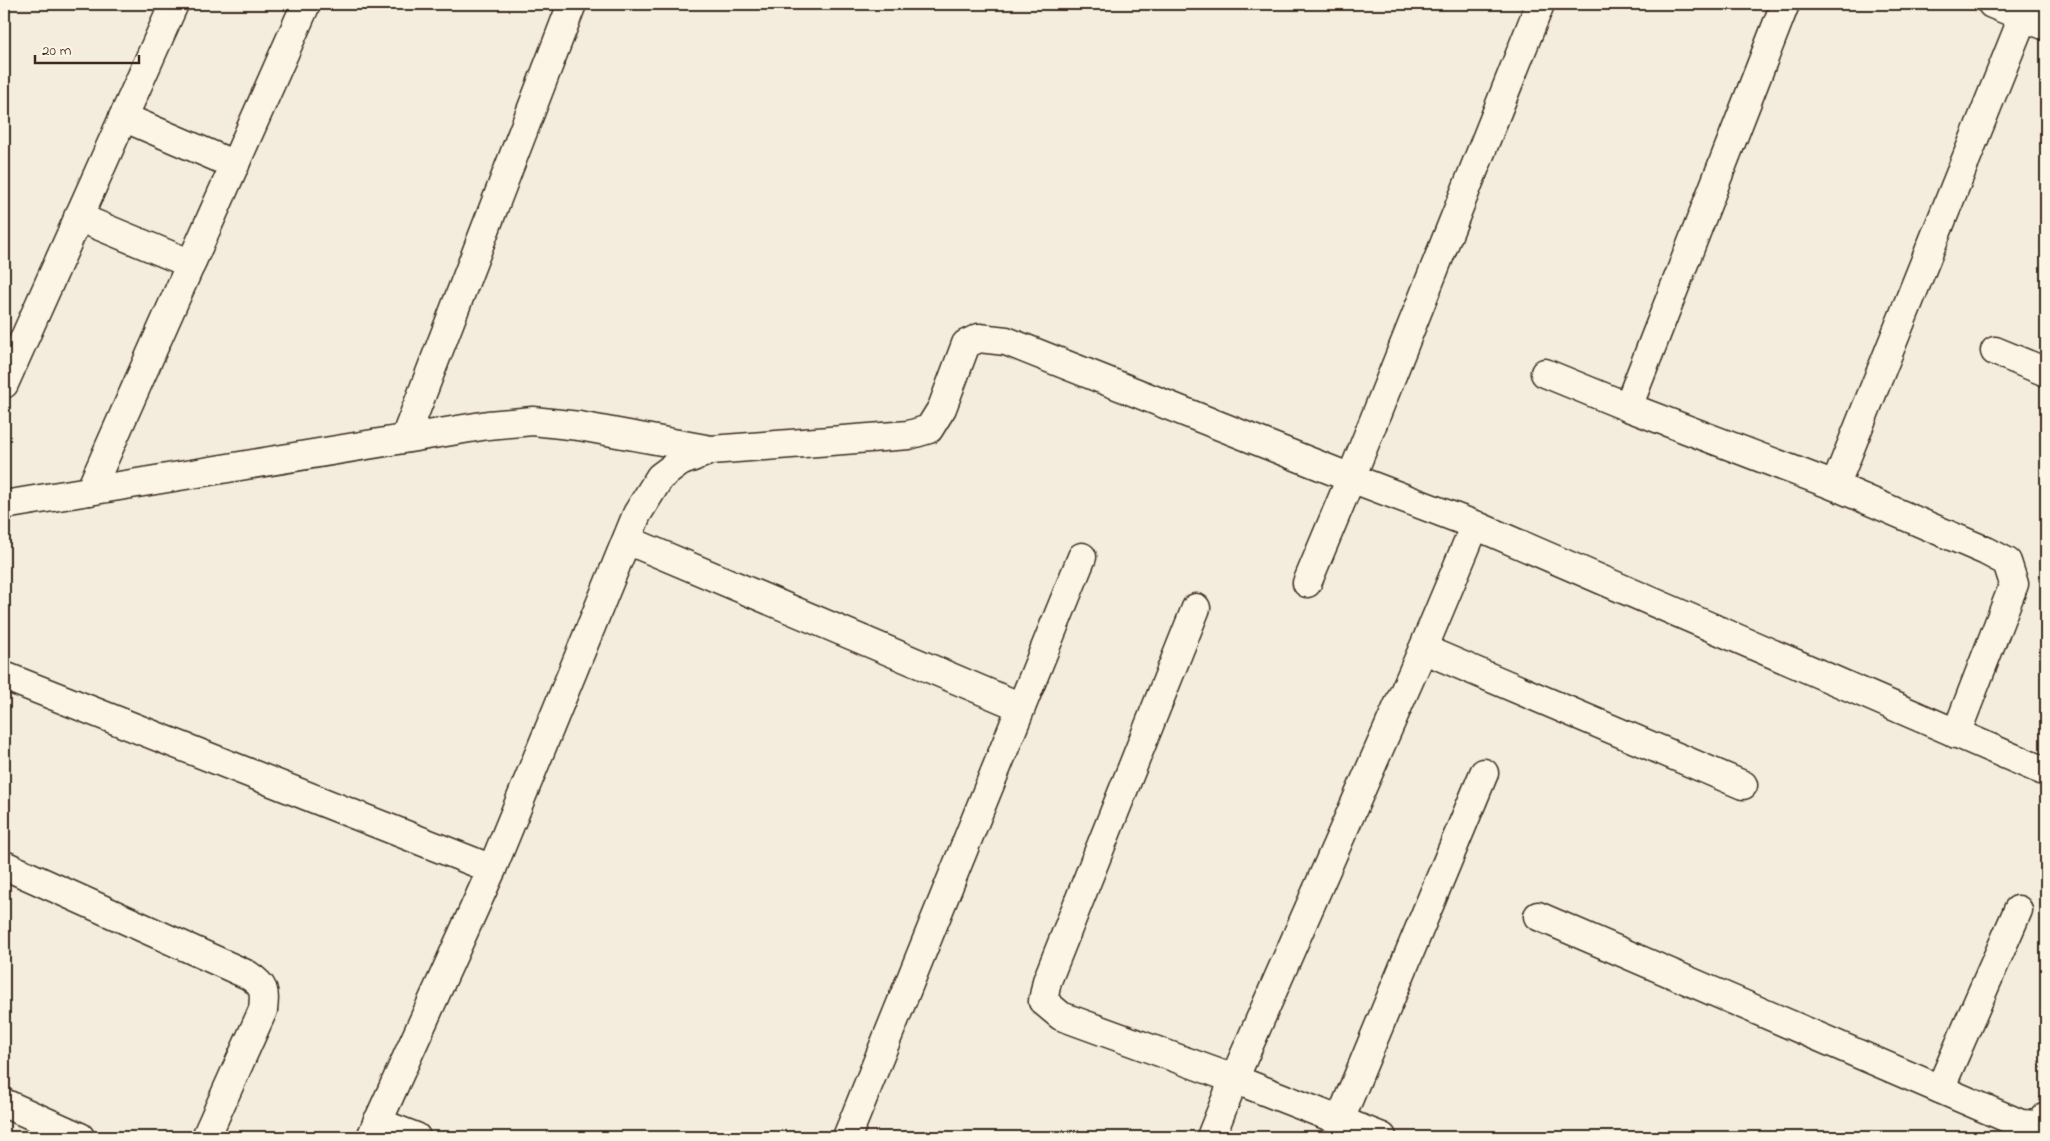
<svg xmlns="http://www.w3.org/2000/svg" width="2050" height="1141" viewBox="0 0 2050 1141" font-family="'Indie Flower',sans-serif">
  <style>
    .lines { fill: none; stroke-linecap: round; stroke-linejoin: round }
    .minor-casing { stroke: #3b2a1e; stroke-width: 31 }
    .minor { stroke: #fcf5e5; stroke-width: 28 }
  </style>
  <rect width="100%" height="100%" fill="#f4eddd"/>
  <filter id="ink" filterUnits="userSpaceOnUse"><feTurbulence type="fractalNoise" baseFrequency=".02" numOctaves="2"/><feDisplacementMap in="SourceGraphic" scale="10" xChannelSelector="R" yChannelSelector="G"/><feConvolveMatrix kernelMatrix="1 2 1 2 8 2 1 2 1" color-interpolation-filters="sRGB"/></filter>
  <g filter="url(#ink)">
    <g class="lines">
      <!-- minor casing -->
      <g class="minor-casing">
        <g id="minor">
          <polyline points="1992,4 2046,26"/>
          <polyline points="123,117 235,165"/>
          <polyline points="78,217 191,264"/>
          <polyline points="1995,351 2046,372"/>
          <polyline points="1545,373 1628,407 1835,486 1986,551 2007,562 2014,584 1956,734"/>
          <polyline points="4,384 174,4"/>
          <polyline points="1628,407 1785,4"/>
          <polyline points="405,438 572,4"/>
          <polyline points="1835,486 2023,17"/>
          <polyline points="90,491 306,4"/>
          <polyline points="4,505 488,425 533,421 579,426 711,450"/>
          <polyline points="627,540 1021,707"/>
          <polyline points="1307,583 1351,478 1540,4"/>
          <polyline points="1196,608 1047,981 1043,1001 1061,1016 1234,1079 1382,1137"/>
          <polyline points="1423,649 1743,785"/>
          <polyline points="4,676 492,869 371,1137"/>
          <path d="M 4,865 L 248,975 C 265,986 265,991 263,1010 L 206,1137"/>
          <polyline points="492,869 637,514 660,477 680,462 711,450 909,435 929,429 942,408 966,344 979,338 1006,341 1351,478 1475,525 2046,772"/>
          <polyline points="1538,916 2021,1124 2039,1125 2046,1117"/>
          <polyline points="1940,1089 2018,910"/>
          <polyline points="4,1103 80,1137"/>
          <polyline points="1340,1120 1484,773"/>
          <polyline points="377,1122 416,1137"/>
          <polyline points="847,1137 1082,557"/>
          <polyline points="1211,1137 1234,1079 1423,649 1475,525"/>
        </g>
      </g>
      <!-- minor -->
      <use href="#minor" class="minor"/>
    </g>
  </g>
  <!-- margin -->
  <rect width="2050" height="1141" fill="none" stroke="#fcf5e5" stroke-width="20"/>
  <rect x="10" y="10" width="2030" height="1121" fill="none" stroke="#3b2a1e" stroke-width="2" filter="url(#ink)"/>
  <!-- scale -->
  <path d="M35 55v8h104v-8" fill="none" stroke="#3b2a1e" stroke-width="2.5"/>
  <text x="42" y="55" font-size="15" fill="#3b2a1e" stroke="#fcf5e5" stroke-width="4" paint-order="stroke">20 m</text>
</svg>
